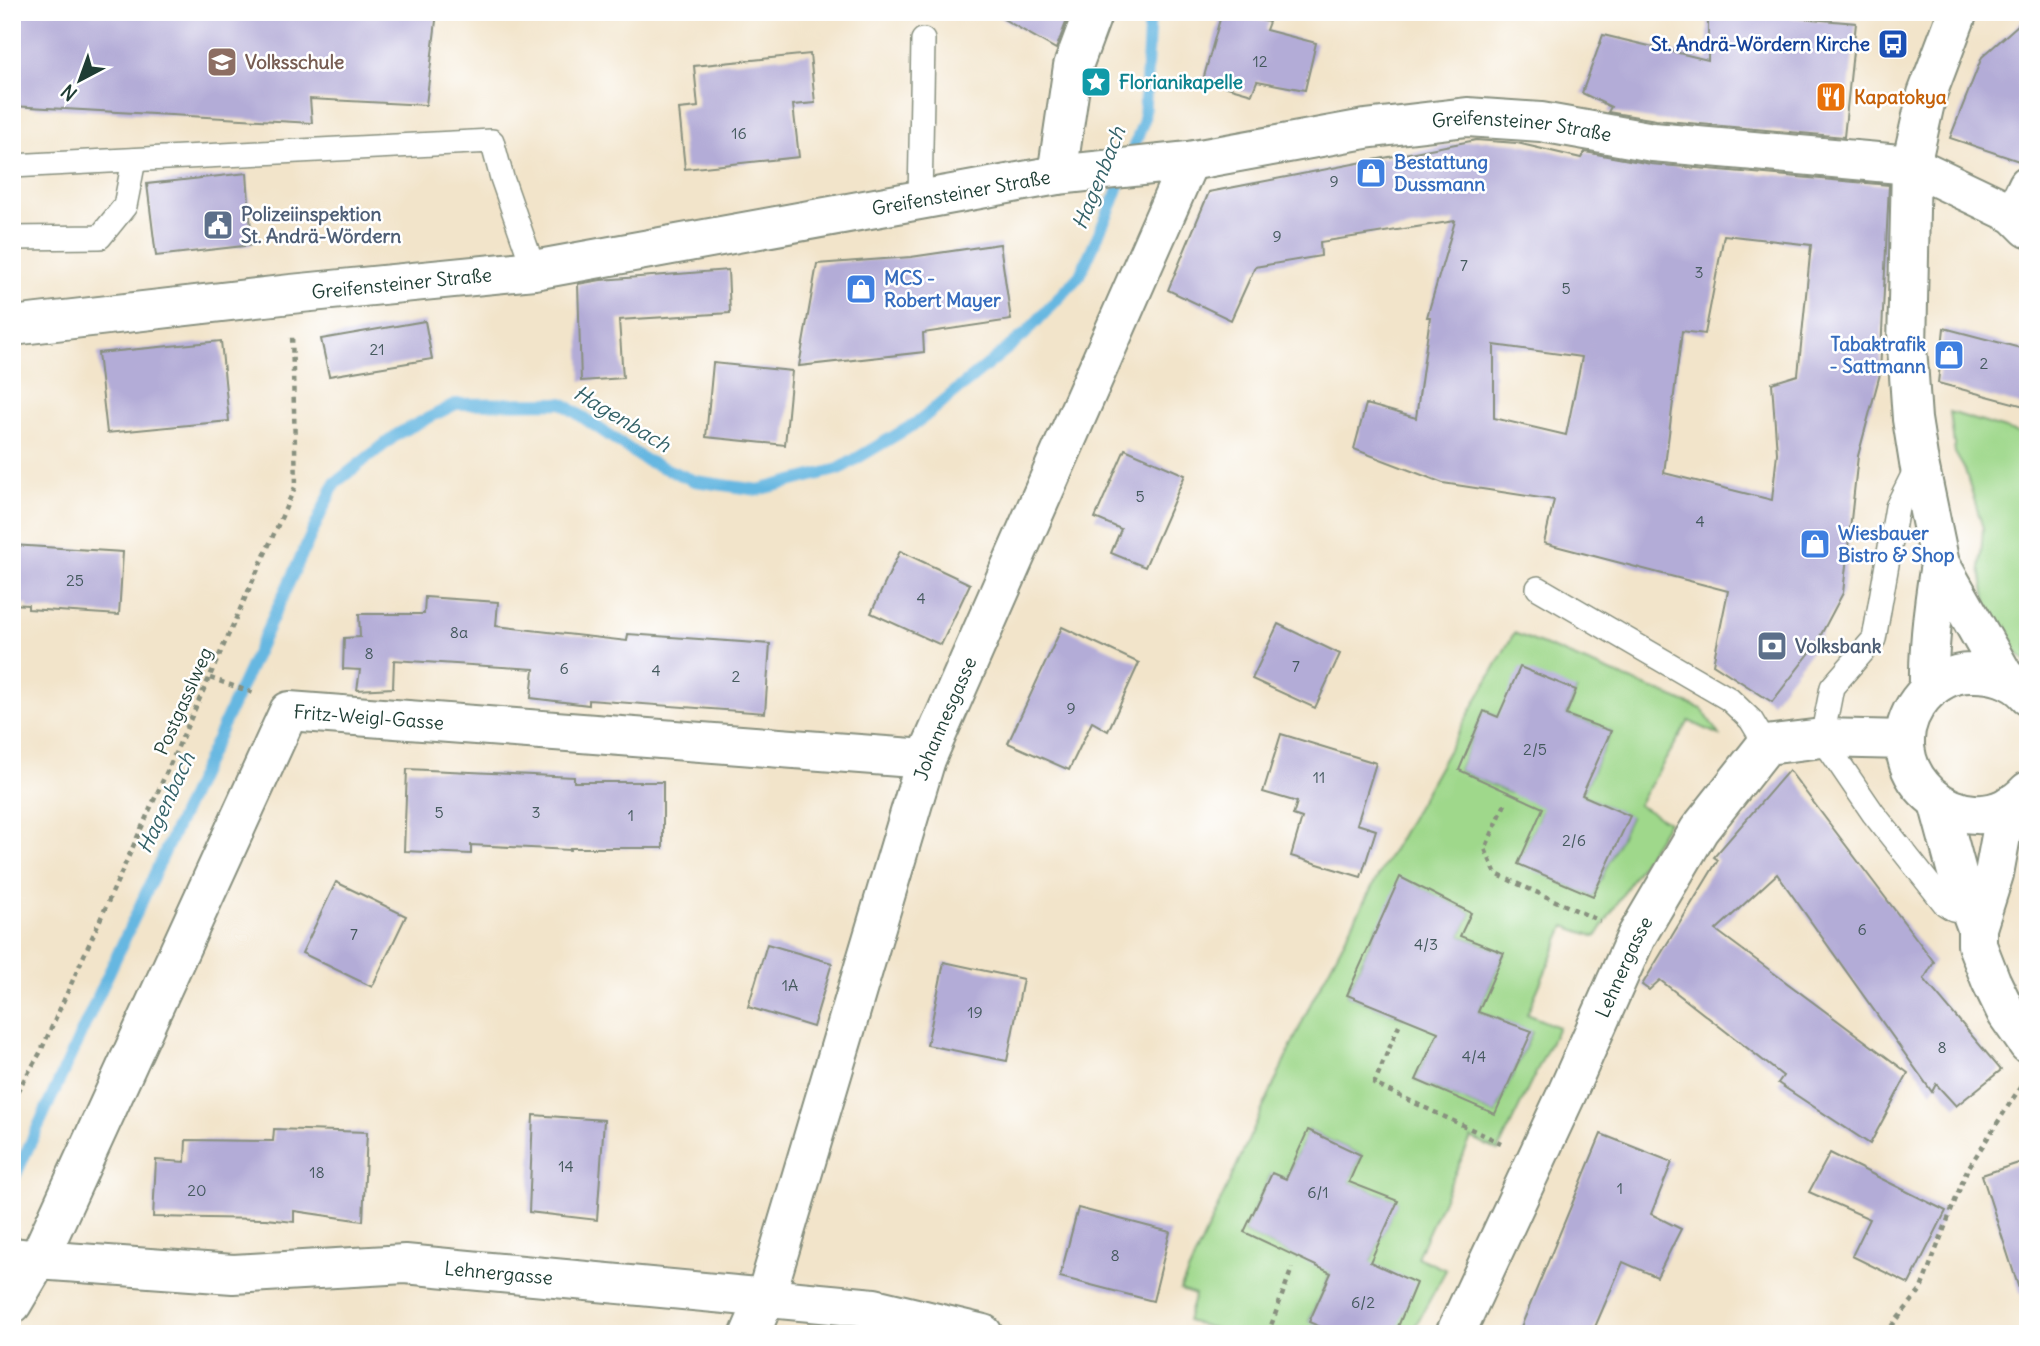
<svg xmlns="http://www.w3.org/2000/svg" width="2040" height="1346" viewBox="0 0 2040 1346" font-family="Delius,sans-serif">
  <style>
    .green { fill: #9fd88b; stroke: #5f8a60; stroke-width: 2; fill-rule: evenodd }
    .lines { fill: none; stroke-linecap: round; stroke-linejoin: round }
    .stream { stroke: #66b7e1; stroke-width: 12 }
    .building { fill: #b3acd7; fill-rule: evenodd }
    .lane-casing { stroke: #88907f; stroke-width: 26 }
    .street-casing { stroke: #88907f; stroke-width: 42 }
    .secondary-casing { stroke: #88907f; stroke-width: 42 }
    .primary-casing { stroke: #88907f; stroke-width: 42 }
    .path { stroke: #88907f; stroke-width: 4.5; stroke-dasharray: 5 5; stroke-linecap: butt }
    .lane { stroke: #fff; stroke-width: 23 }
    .street { stroke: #fff; stroke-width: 38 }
    .secondary { stroke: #fff; stroke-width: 38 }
    .primary { stroke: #fff; stroke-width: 38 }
    .labels { text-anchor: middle; stroke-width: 5; stroke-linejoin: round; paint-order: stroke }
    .number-label { font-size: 16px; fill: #44595d }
    .transit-label { font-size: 19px; font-weight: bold; fill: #164399; stroke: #fff; text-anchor: end }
    .education-label { font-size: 19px; font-weight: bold; fill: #785e54; stroke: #fff; text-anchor: start }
    .culture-label { font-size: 19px; font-weight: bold; fill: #0d838f; stroke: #fff; text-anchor: start }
    .food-label { font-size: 19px; font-weight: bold; fill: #c56008; stroke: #fff; text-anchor: start }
    .street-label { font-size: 19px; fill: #1f3d34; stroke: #fff }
    .shop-label { font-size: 19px; font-weight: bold; fill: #366cbe; stroke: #fff; text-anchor: start }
    .service-label { font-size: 19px; font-weight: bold; fill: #4e5e75; stroke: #fff; text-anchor: start }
    .water-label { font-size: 21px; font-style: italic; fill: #346268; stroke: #fff }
  </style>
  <rect width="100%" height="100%" fill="#fff"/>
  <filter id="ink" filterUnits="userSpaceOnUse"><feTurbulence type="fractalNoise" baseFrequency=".0143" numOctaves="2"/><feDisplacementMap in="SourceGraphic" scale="14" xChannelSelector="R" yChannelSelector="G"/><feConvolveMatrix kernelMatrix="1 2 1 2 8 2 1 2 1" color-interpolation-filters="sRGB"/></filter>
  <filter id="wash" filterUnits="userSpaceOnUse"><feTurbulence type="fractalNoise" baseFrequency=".00686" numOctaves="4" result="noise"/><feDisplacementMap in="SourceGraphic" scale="28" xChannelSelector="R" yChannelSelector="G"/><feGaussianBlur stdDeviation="1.57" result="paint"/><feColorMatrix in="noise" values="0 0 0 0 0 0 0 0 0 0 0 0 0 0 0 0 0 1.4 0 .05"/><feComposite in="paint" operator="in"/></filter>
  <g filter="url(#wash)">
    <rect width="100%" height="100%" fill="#f2e4ca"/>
    <!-- green -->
    <g class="green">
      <polygon points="1950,412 2028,436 2028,663 2000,636 1988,608 1980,568 1983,528 1965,470 1955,453"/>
      <path d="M 1514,633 L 1702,709 L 1719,735 L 1689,721 L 1638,805 L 1668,822 L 1596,937 L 1565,926 L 1527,1014 L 1558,1027 L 1498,1151 L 1471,1138 L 1417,1257 L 1446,1270 L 1411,1334 L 1395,1334 L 1370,1262 L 1397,1201 L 1349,1182 L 1361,1155 L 1308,1130 L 1286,1179 L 1271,1174 L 1244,1232 L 1297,1257 L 1310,1232 L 1342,1248 L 1309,1321 L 1337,1334 L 1234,1334 L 1187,1321 L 1195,1295 L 1180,1290 L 1310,1005 L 1372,887 ZM 1576,691 L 1567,715 L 1611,731 L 1582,795 L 1630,817 L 1593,896 L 1519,863 L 1555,782 L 1509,793 L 1459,770 L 1484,712 L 1498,717 ZM 1414,885 L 1471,913 L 1460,936 L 1504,953 L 1478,1012 L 1532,1032 L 1495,1114 L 1416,1080 L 1451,1003 L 1403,1018 L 1347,995 L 1377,927 Z"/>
    </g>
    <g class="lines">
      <!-- stream -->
      <polyline class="stream" points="12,1183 335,483 399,433 456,404 562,403 645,460 695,481 758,490 839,469 918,422 1025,334 1080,275 1113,202 1144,120 1150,12"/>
    </g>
    <g id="blocks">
      <!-- building -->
      <g class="building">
        <polygon points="12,12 437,12 426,105 310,99 312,123 12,106"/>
        <polygon points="991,12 1070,12 1056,49"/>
        <polygon points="1222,12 1269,22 1266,30 1316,43 1305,90 1257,81 1252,94 1203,80"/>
        <polygon points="1708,12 1728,12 1856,23 1844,137 1656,120 1608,112 1611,107 1582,93 1603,35 1708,60"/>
        <polygon points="2028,16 2028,141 2019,161 1950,138 1982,57"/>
        <polygon points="810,54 815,103 793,105 799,157 685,169 679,109 698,107 694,66"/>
        <path d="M 1476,140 L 1517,143 L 1581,158 L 1585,152 L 1651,164 L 1889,185 L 1880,374 L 1858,456 L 1843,593 L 1815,646 L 1772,702 L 1713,664 L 1728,591 L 1544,543 L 1554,500 L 1443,483 L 1354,449 L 1366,404 L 1416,418 L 1430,317 L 1427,317 L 1455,221 L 1320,242 L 1321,256 L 1255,267 L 1231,320 L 1168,290 L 1209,192 ZM 1724,235 L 1811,245 L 1798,375 L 1772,383 L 1777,453 L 1772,500 L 1664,473 L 1682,331 L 1705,334 ZM 1494,345 L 1582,357 L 1566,435 L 1494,418 Z"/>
        <polygon points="247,173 252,245 156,256 147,184"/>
        <polygon points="1000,244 1011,320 923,333 924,352 799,366 817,264 911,257"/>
        <polygon points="728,270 730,313 619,320 623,378 581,381 578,284 601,280"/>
        <polygon points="425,321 432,359 329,376 321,339"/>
        <polygon points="1944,328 2028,350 2028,407 1938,383"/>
        <polygon points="221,341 229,421 107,433 98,353"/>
        <polygon points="713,363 792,371 785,445 706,437"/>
        <polygon points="1125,449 1185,475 1145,567 1111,553 1121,529 1095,518"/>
        <polygon points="12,545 123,552 119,615 28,609 28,605 12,604"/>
        <polygon points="900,551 970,584 941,645 871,613"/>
        <polygon points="425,597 498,602 496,626 627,641 628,634 770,644 765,713 589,700 589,705 531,698 534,669 394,660 393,688 357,690 360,670 343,669 344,638 360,637 359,614 424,614"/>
        <polygon points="1278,624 1340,654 1315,708 1252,679"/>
        <polygon points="1062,627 1139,663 1108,731 1092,722 1069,770 1008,743"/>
        <polygon points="1520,667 1576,690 1566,715 1611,731 1582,795 1630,816 1593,896 1518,864 1543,808 1459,770 1484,711 1498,717"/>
        <polygon points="1281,734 1376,763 1357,824 1376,830 1361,877 1291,856 1302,818 1293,815 1297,802 1263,792"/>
        <polygon points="407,769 574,777 574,782 663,782 663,848 570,848 570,850 471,845 471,854 404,851"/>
        <polygon points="1789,770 1934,962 1924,979 2001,1070 1956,1106 1936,1084 1932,1092 1777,874 1716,930 1908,1073 1870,1144 1778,1083 1783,1076 1660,980 1649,990 1642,985 1718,860 1714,857"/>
        <polygon points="1400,877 1471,913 1460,936 1504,953 1478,1012 1532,1031 1495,1114 1416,1080 1438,1032 1347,995"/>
        <polygon points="336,882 406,916 372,987 302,953"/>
        <polygon points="767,944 832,963 813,1027 748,1007"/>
        <polygon points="944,962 1023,979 1007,1061 927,1045"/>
        <polygon points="533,1115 604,1120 597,1220 529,1212"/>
        <polygon points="274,1129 367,1132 363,1221 294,1211 294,1222 266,1219 153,1217 156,1160 185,1162 186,1140 273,1141"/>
        <polygon points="1308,1130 1361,1155 1349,1182 1398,1201 1370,1262 1416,1283 1395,1334 1337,1334 1309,1322 1331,1273 1244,1232 1272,1173 1286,1179"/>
        <polygon points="1601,1134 1672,1162 1651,1214 1681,1229 1657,1277 1623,1262 1592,1334 1518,1334"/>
        <polygon points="1830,1153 1946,1211 1909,1284 1852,1256 1870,1219 1809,1192"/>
        <polygon points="2028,1160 2028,1294 2021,1295 1982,1175"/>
        <polygon points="1078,1208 1170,1232 1153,1301 1060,1277"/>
      </g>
    </g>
  </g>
  <g filter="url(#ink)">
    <use href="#blocks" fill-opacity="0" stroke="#88907f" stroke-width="2"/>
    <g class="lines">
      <!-- lane casing -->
      <g class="lane-casing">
        <g id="lane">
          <polyline points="12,166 492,141 502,178 534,270"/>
          <polyline points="920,201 923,40"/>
          <polyline points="12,238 100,237 125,206 134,160"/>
          <polyline points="1919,463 1897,507 1874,639 1832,687 1822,738 1873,813 1945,904 1953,909 1972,913"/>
          <polyline points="1538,588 1729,699 1751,720 1766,745"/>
        </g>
      </g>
      <!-- street casing -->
      <g class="street-casing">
        <g id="street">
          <polyline points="1911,165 2014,214 2028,228"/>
          <polyline points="1057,175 1073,66 1093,12"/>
          <polyline points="2014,214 2028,185"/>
          <path id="s1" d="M 14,1257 L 38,1260 L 233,1274 L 405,1264 L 874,1308 L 983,1334"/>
          <path id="s2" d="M 12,1304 L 38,1260 L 289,711 L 926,759"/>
          <path id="s3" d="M 750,1334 L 765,1299 L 926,759 L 1189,161"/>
          <path id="s4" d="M 1455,1334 L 1567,1093 L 1636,937 L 1699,830 L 1766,745 L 1822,738 L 1905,740"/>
        </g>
      </g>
      <!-- secondary casing -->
      <g class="secondary-casing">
        <g id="secondary">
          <path id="s5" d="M 12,326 L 291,294 L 534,270 L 1057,175 L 1189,161 L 1365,129 L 1467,117 L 1541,122 L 1653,142 L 1911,165"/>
        </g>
      </g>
      <!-- primary casing -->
      <g class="primary-casing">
        <g id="primary">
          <polyline points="1958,12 1927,94 1911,165 1907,347 1912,419 1919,463 1940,564 2005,678"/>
          <path d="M 1929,689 C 1928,647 1933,606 1940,564"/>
          <path d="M 2028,695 C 2014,678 1991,672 1970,673 C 1952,673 1935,683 1923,696 C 1863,765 1966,858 2028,791"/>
          <polyline points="1938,802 1958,876 1977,928"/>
          <polyline points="2010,805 2001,836 1994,874 1977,928 1977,945 1991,981 2007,1014 2028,1044"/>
        </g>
      </g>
      <!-- path -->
      <g class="path">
        <polyline points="210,678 254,693"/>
        <polyline points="1505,804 1485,849 1496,874 1600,921"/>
        <polyline points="1399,1025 1374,1084 1501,1143"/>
        <polyline points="12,1100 40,1053 296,485 292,334"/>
        <polyline points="1268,1334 1292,1268"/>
        <polyline points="1885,1334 1920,1291 1967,1170 2023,1083"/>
      </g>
      <!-- lane -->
      <use href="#lane" class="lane"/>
      <!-- street -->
      <use href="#street" class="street"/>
      <!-- secondary -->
      <use href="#secondary" class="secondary"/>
      <!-- primary -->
      <use href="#primary" class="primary"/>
    </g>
  </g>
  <!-- icons -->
  <defs>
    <g id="bus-square" transform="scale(1.575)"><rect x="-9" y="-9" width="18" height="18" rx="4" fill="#1a4fb4" stroke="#fff"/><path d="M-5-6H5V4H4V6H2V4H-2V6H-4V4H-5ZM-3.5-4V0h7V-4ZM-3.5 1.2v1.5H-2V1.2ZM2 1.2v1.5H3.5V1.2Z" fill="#fff"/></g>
    <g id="school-square" transform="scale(1.575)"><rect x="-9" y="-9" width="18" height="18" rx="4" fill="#8d6e63" stroke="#fff"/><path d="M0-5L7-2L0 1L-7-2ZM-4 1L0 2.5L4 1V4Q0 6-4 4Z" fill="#fff"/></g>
    <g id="sight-square" transform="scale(1.575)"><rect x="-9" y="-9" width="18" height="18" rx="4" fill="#0f9aa8" stroke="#fff"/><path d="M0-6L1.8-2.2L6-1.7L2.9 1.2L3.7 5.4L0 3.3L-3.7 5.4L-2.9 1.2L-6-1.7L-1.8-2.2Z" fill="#fff"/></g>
    <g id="restaurant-square" transform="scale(1.575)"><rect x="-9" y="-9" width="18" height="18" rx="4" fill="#e8710a" stroke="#fff"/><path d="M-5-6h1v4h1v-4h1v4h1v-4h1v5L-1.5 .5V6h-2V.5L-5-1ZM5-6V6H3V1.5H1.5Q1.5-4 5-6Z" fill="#fff"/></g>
    <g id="shop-square" transform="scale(1.575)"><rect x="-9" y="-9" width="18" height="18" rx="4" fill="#3f7fe0" stroke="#fff"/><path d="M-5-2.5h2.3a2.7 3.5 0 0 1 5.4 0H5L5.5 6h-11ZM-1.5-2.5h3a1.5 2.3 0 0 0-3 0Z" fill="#fff"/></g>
    <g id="civic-square" transform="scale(1.575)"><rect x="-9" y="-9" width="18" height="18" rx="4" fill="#5c6f8a" stroke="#fff"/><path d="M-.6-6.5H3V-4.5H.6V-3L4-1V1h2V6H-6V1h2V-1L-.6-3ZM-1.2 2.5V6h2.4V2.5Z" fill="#fff"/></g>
    <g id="bank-square" transform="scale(1.575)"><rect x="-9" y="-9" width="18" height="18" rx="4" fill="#5c6f8a" stroke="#fff"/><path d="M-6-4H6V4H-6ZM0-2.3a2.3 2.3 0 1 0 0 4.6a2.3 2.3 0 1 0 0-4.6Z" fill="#fff"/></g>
  </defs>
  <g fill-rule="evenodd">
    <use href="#bus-square" x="1893" y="44"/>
    <use href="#school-square" x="222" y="62"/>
    <use href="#sight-square" x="1096" y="82"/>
    <use href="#restaurant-square" x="1831" y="97"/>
    <use href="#shop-square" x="1371" y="173"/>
    <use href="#civic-square" x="218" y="225"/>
    <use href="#shop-square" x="861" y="289"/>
    <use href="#shop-square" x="1949" y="355"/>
    <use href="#shop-square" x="1815" y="544"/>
    <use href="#bank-square" x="1772" y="646"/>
  </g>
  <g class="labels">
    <!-- number labels -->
    <g class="number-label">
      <text x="1260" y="67">12</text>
      <text x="739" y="139">16</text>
      <text x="1334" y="187">9</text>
      <text x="1277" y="242">9</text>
      <text x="1464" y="271">7</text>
      <text x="1699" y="278">3</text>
      <text x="1566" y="294">5</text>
      <text x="377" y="355">21</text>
      <text x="1984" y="369">2</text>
      <text x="1140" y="502">5</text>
      <text x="1700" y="527">4</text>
      <text x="75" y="586">25</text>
      <text x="921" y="604">4</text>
      <text x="459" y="638">8a</text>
      <text x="369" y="659">8</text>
      <text x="1296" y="672">7</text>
      <text x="564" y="674">6</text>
      <text x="656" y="676">4</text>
      <text x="736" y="682">2</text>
      <text x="1071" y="714">9</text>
      <text x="1535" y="755">2/5</text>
      <text x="1319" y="783">11</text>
      <text x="439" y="818">5</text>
      <text x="536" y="818">3</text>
      <text x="631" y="821">1</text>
      <text x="1574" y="846">2/6</text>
      <text x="1862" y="935">6</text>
      <text x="354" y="940">7</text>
      <text x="1426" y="950">4/3</text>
      <text x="790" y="991">1A</text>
      <text x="975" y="1018">19</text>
      <text x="1942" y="1053">8</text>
      <text x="1474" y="1062">4/4</text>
      <text x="566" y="1172">14</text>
      <text x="317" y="1178">18</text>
      <text x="1620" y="1194">1</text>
      <text x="197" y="1196">20</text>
      <text x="1318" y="1198">6/1</text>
      <text x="1115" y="1261">8</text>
      <text x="1363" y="1308">6/2</text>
    </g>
    <!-- transit labels -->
    <g class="transit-label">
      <text x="1870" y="51">St. Andrä-Wördern Kirche</text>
    </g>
    <!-- education labels -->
    <g class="education-label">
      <text x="245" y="69">Volksschule</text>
    </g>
    <!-- culture labels -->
    <g class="culture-label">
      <text x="1119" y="89">Florianikapelle</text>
    </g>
    <!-- food labels -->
    <g class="food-label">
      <text x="1854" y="104">Kapatokya</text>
    </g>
    <!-- street labels -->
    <g class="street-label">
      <text dy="7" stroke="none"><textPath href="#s5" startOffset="1526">Greifensteiner Straße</textPath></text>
      <text dy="7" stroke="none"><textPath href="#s5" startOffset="959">Greifensteiner Straße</textPath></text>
      <text dy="7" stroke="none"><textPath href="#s5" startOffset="392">Greifensteiner Straße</textPath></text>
      <text transform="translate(183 701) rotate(-66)" y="7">Postgasslweg</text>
      <text dy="7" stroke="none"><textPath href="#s3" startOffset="646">Johannesgasse</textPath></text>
      <text dy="7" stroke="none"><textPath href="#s2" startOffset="735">Fritz-Weigl-Gasse</textPath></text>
      <text dy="7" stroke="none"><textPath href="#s4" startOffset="404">Lehnergasse</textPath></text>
      <text dy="7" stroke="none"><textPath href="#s1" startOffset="486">Lehnergasse</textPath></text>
    </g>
    <!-- shop labels -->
    <g class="shop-label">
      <text x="1394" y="169">Bestattung<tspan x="1394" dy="22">Dussmann</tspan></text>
      <text x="884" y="285">MCS -<tspan x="884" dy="22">Robert Mayer</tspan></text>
      <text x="1926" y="351" text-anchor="end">Tabaktrafik<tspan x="1926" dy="22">- Sattmann</tspan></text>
      <text x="1838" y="540">Wiesbauer<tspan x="1838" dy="22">Bistro &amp; Shop</tspan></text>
    </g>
    <!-- service labels -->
    <g class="service-label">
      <text x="241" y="221">Polizeiinspektion<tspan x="241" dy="22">St. Andrä-Wördern</tspan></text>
      <text x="1795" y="653">Volksbank</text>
    </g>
    <!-- water labels -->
    <g class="water-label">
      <text transform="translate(1099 178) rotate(-68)" y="7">Hagenbach</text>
      <text transform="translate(622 419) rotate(31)" y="7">Hagenbach</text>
      <text transform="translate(166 803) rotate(-65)" y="7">Hagenbach</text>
    </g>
  </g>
  <!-- margin -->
  <rect width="2040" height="1346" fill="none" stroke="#fff" stroke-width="42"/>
  <!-- north arrow -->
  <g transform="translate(80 80) rotate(221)" stroke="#ffffff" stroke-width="5" paint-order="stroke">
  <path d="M0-5L12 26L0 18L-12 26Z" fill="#1f3d34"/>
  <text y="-10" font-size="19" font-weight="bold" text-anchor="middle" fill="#1f3d34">N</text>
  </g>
</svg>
